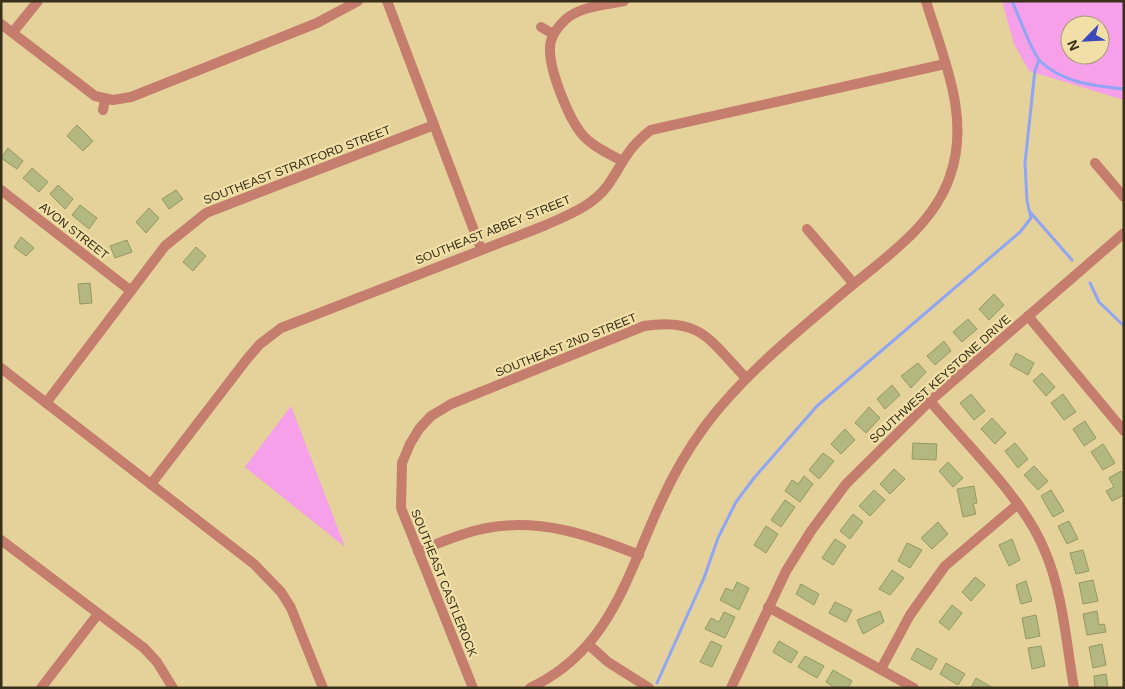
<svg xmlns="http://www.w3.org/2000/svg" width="1125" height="689" viewBox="0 0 1125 689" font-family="Arial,sans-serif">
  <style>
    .green { fill: #f6a0e9; fill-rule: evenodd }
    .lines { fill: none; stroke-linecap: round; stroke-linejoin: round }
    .stream { stroke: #90a5f4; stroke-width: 3 }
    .building { fill: #b3b880; stroke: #949962 }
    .minor { stroke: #c57d6e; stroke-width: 10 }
    .labels { text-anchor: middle; stroke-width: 4.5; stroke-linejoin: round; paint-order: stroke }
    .street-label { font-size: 12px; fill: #38301a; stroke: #f1dfa7 }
  </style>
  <rect width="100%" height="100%" fill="#e4d29a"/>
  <!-- green -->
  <g class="green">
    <path d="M 1002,1 L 1124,1 L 1124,100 L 1029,71 L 1014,44 ZM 1070,25 L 1100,25 L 1100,55 L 1070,55 Z"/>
    <polygon points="291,406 345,547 245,467"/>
  </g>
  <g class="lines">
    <!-- stream -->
    <g class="stream">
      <path d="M 1012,1 C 1018,14 1032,53 1040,61 C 1063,83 1094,86 1124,89"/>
      <polyline points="1030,212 1072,260"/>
      <polyline points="1090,283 1099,302 1124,326"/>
      <polyline points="657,683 704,578 718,538 736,502 754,478 817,406 1020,232 1031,218 1027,201 1025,163 1035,70 1039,60"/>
    </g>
  </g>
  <!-- building -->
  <g class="building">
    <polygon points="77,125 93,141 83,151 67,136"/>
    <polygon points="8,148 23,161 17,169 1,158"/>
    <polygon points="32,168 48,182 39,192 23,178"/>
    <polygon points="58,185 73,199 65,209 50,194"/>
    <polygon points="176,190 183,199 169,209 162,199"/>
    <polygon points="80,205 97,218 89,229 72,215"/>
    <polygon points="149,208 159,218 146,233 136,222"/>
    <polygon points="21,237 34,248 26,256 14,247"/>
    <polygon points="127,240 132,252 115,258 110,246"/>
    <polygon points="196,247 206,256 193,271 183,262"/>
    <polygon points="90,283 92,303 80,304 78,284"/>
    <polygon points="994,294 1004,305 989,320 979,309"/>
    <polygon points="968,319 977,329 962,342 953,332"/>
    <polygon points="944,341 951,351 935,365 927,356"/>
    <polygon points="1016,353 1034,363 1028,375 1010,365"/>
    <polygon points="918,363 926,372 911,388 901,376"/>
    <polygon points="1042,373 1055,387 1046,396 1033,381"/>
    <polygon points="892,385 900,395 885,409 877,399"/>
    <polygon points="971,394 985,411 974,420 960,403"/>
    <polygon points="1063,394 1076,412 1064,420 1051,403"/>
    <polygon points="869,407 880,418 866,433 855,423"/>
    <polygon points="992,418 1006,433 995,444 981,429"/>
    <polygon points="1085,421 1096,438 1084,446 1073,429"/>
    <polygon points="845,429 855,440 841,454 831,444"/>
    <polygon points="913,443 937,444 936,460 912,459"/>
    <polygon points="1015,443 1028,459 1018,468 1005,451"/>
    <polygon points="1103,444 1115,463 1103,470 1091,452"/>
    <polygon points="823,453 834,461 819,479 809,470"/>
    <polygon points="948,462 963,478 953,487 939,471"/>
    <polygon points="1034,466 1048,481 1038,490 1024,475"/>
    <polygon points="894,469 905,479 890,494 880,484"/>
    <polygon points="1121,471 1124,477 1124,495 1112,501 1106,491 1114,487 1109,478"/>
    <polygon points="804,476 813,484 800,502 785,491 792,480 798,484"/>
    <polygon points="974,486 977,503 973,504 976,514 963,517 957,489"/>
    <polygon points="874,490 885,500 870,516 859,506"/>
    <polygon points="1051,490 1064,511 1053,517 1041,496"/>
    <polygon points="785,500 795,507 781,527 771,520"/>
    <polygon points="853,514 863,522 850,539 840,531"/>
    <polygon points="1069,521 1078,539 1067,544 1058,526"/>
    <polygon points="938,522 948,534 932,549 921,538"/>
    <polygon points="766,526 778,534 766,553 754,545"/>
    <polygon points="835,539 846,546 833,565 822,558"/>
    <polygon points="1012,539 1020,560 1009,566 999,545"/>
    <polygon points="907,543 922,550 910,568 898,561"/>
    <polygon points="1083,550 1089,571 1076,574 1070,553"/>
    <polygon points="892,570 904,578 890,595 879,589"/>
    <polygon points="975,577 985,585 971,601 962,592"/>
    <polygon points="1093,580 1098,601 1083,604 1079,583"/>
    <polygon points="1026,581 1032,601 1021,604 1016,585"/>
    <polygon points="737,582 749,588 739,610 720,600 726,588 733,591"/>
    <polygon points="801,584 819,594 814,605 796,594"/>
    <polygon points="835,602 852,610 846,622 829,613"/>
    <polygon points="952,605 962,613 949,630 939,622"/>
    <polygon points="880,611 884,622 863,634 857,620"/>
    <polygon points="1097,611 1099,625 1104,624 1106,632 1087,635 1083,614"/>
    <polygon points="724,612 735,617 725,638 705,629 711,618 719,622"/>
    <polygon points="1036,615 1040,636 1026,639 1022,618"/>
    <polygon points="711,641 722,646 712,667 700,662"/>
    <polygon points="779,641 798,652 791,663 773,652"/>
    <polygon points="1102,644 1106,665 1093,668 1089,647"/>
    <polygon points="1041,646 1045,666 1032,669 1028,648"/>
    <polygon points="917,648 937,659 931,670 911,659"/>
    <polygon points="805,656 824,666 817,678 798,667"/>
    <polygon points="946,663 965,674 958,685 940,674"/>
    <polygon points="833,670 852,681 848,688 835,688 826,682"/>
    <polygon points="1106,674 1108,688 1095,688 1094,676"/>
    <polygon points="976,678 993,688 971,688"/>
  </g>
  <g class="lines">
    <!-- minor -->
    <g class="minor">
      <polyline points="387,1 481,249"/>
      <polyline points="1,24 95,96 113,100 131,97 317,23 358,1"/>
      <polyline points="541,27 553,34"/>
      <polyline points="13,32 38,1"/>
      <polyline points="103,110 105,100"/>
      <path d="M 622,161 C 608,153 591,146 581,133 C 568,117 549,69 550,48 C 550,37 558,26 566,19 C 581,6 606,5 624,1"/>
      <polyline points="1095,163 1124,197"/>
      <polyline points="1,190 131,291"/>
      <polyline points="807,229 854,284"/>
      <polyline points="1028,316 1124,431"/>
      <polyline points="1,368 254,564 281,592 291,608 323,688"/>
      <path d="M 930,401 C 966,444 1023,498 1044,549 C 1063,592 1066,642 1074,688"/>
      <polyline points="46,403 165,246 206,213 434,125"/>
      <path d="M 151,484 L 247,359 L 260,344 L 281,328 L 546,225 C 568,215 593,206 608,185 C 624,162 627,148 651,130 L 945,64"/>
      <polyline points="1,540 144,648 157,662 173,688"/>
      <path d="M 418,551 C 440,543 463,532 487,528 C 540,518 590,535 639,555"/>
      <polyline points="768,607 914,688"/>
      <polyline points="589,645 608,662 649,688"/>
      <polyline points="881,669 910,615 945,566 1018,504"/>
      <polyline points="41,688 98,614"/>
      <path d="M 473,688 L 401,508 L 402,463 L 410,444 L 419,429 L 431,416 L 451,404 L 644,326 C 700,317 710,340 745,377"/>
      <path d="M 530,688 C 610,650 626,578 660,504 C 672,477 688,449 705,426 C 744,374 795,334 844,292 C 883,259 933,227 950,176 C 971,117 943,58 926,1"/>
      <polyline points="731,688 786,571 811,531 846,484 930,401 1124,233"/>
    </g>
  </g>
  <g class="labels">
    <!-- street labels -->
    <g class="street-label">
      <text transform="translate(297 165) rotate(-21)" y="4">SOUTHEAST STRATFORD STREET</text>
      <text transform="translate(493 230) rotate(-22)" y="4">SOUTHEAST ABBEY STREET</text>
      <text transform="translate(74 231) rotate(38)" y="4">AVON STREET</text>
      <text transform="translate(566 345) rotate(-22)" y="4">SOUTHEAST 2ND STREET</text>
      <text transform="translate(940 379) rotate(-42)" y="4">SOUTHWEST KEYSTONE DRIVE</text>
      <text transform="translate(444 583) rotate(68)" y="4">SOUTHEAST CASTLEROCK</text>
    </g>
  </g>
  <!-- border -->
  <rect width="1125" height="689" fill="none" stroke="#38301a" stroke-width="5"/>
  <!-- north arrow -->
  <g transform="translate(1085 40) rotate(246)"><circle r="24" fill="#f1dfa7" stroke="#a7996f"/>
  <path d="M0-4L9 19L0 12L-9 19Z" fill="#3b48bc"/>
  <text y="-8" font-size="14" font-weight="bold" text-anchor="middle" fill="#38301a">N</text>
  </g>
</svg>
